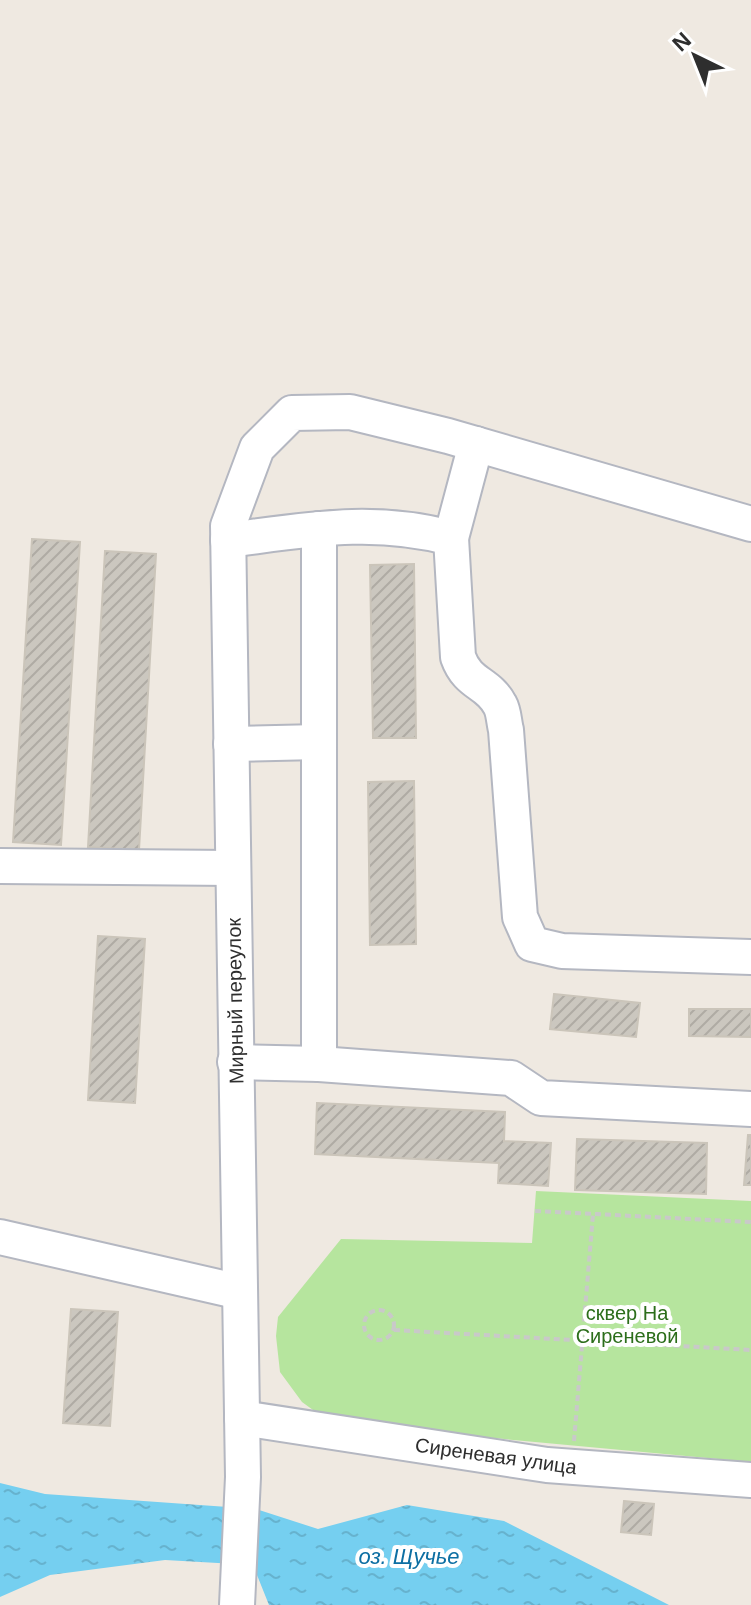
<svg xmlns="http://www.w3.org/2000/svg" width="751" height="1605" viewBox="0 0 751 1605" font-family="Arial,sans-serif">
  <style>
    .park { fill: #b6e59e }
    .water { fill: url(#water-ripples) }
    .building { fill: url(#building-hatch); stroke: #cbc5ba; stroke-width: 2 }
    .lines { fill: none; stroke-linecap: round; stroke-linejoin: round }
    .minor-casing { stroke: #b4b7c1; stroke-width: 38 }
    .path { stroke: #c9c9c9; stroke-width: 4; stroke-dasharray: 6 4; stroke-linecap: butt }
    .minor { stroke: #fff; stroke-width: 34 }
    .labels { text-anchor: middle; stroke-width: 8; stroke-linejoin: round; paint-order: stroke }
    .street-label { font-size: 20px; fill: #2e2e2e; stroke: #fff }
    .park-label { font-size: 20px; fill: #2c6e1b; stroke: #fff }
    .water-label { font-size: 22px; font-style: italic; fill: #0d6fa3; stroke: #fff }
  </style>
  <defs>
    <pattern id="water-ripples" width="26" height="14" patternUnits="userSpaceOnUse" patternTransform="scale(2)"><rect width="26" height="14" fill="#75cff0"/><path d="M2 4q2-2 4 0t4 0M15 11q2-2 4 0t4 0" fill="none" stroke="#66b2ce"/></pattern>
    <pattern id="building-hatch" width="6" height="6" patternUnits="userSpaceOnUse" patternTransform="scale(2)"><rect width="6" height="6" fill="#cbc7bf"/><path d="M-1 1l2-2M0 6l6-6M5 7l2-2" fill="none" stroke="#afaba4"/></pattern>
  </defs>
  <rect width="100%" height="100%" fill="#efe9e1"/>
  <!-- park -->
  <polygon class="park" points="536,1191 751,1201 751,1462 331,1423 302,1402 280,1372 276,1336 278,1317 341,1239 532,1243"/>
  <!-- water -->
  <polygon class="water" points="0,1483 45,1494 256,1509 318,1529 407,1505 504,1521 669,1605 269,1605 253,1565 165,1560 50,1575 0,1597"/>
  <!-- building -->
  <g class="building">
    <polygon points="32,539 80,542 61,845 13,842"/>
    <polygon points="105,551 156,554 139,850 88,847"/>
    <polygon points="414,564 416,738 373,738 370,565"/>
    <polygon points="414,781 416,944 370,945 368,782"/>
    <polygon points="98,936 145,939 135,1103 88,1100"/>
    <polygon points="554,994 640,1003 636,1037 550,1029"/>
    <polygon points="689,1009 751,1009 751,1037 689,1036"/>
    <polygon points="317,1103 505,1112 504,1141 551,1143 548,1186 498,1183 499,1163 315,1154"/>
    <polygon points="748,1135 751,1135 751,1185 744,1185"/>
    <polygon points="577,1139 707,1143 706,1194 575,1190"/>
    <polygon points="71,1309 118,1312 110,1426 63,1423"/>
    <polygon points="624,1501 654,1504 651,1535 621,1532"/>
  </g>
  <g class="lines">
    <!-- minor casing -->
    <g class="minor-casing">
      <g id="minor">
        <polyline points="319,529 319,1064"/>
        <polyline points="451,538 476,444"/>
        <path d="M 228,540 C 307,530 372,517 451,538 L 458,657 C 468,685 488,682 500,705 C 504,712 504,723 506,730 L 520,917 L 532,944 L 562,951 L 751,957"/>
        <polyline points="231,744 319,742"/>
        <polyline points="0,866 233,868"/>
        <polyline points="235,1062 319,1064 511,1078 541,1098 751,1109"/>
        <polyline points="0,1237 240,1292"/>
        <polyline points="242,1418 547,1465 751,1480"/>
        <polyline points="237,1605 243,1477 228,526 257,448 292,413 350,412 448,436 751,524"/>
      </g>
    </g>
    <!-- path -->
    <g class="path">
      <polyline points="535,1211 751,1222"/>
      <circle cx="379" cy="1325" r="15"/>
      <polyline points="394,1330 751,1350"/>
      <polyline points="574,1441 593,1214"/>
    </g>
    <!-- minor -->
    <use href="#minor" class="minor"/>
  </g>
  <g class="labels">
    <!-- street labels -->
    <g class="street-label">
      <text transform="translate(235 1001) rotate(-91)" y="7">Мирный переулок</text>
      <text transform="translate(496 1456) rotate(8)" y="7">Сиреневая улица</text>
    </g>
    <!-- park labels -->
    <g class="park-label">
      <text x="627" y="1320">сквер На<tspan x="627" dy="23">Сиреневой</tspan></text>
    </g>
    <!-- water labels -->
    <g class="water-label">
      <text x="409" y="1564">оз. Щучье</text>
    </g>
  </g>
  <!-- north arrow -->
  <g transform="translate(695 56) rotate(317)" stroke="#ffffff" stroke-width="6" paint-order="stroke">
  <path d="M0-6L14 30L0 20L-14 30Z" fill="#2e2e2e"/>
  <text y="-12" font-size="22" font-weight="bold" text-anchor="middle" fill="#2e2e2e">N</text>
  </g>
</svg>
